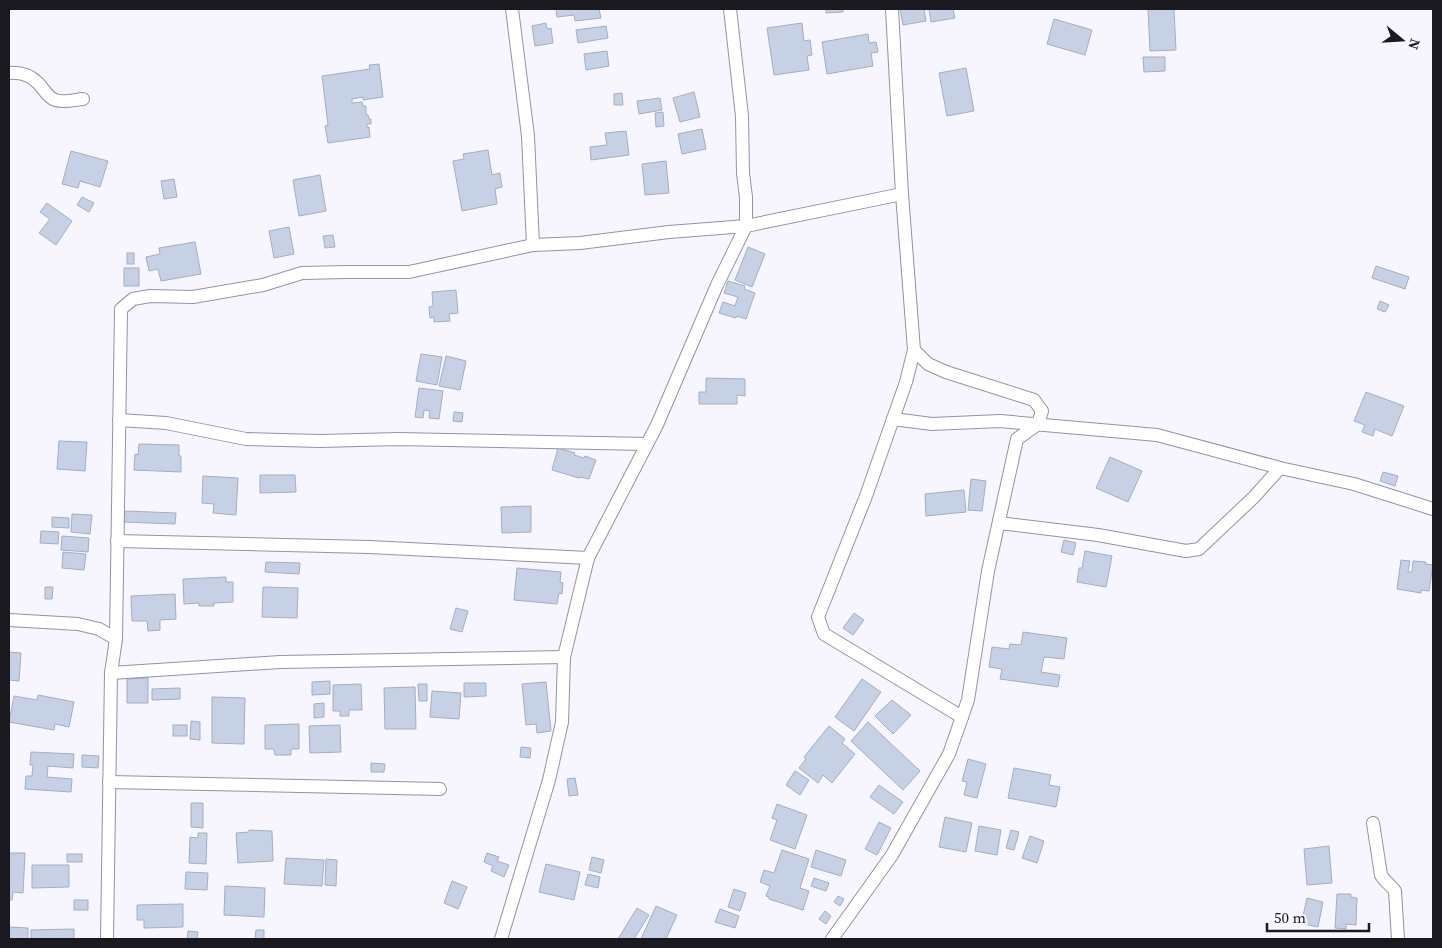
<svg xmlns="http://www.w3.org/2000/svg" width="1442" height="948" viewBox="0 0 1442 948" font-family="'Source Serif 4',serif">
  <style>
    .building { fill: #c6d1e5; stroke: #a3aec1 }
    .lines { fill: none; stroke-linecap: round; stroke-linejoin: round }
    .street-casing { stroke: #9691a6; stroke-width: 14 }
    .street { stroke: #fff; stroke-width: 12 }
  </style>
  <rect width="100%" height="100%" fill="#f7f5fe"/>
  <!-- building -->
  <g class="building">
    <polygon points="556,9 599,9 601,18 575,21 574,15 557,17"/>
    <polygon points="826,9 843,9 843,12 826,13"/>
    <polygon points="900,9 924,9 926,21 903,25"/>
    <polygon points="929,9 953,9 955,18 931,22"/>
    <polygon points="1148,9 1174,9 1176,50 1150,51"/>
    <polygon points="1054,19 1092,30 1085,55 1047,44"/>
    <polygon points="546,23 547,29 551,28 553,43 535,46 532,26"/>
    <polygon points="802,23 804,41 810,40 812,55 807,56 809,70 774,75 767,28"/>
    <polygon points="606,26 608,38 578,43 576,30"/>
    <polygon points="868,34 869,43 876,42 878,52 871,53 873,66 827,74 822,42"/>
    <polygon points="607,51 609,66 586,70 584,54"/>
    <polygon points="1143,57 1165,57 1165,71 1144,72"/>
    <polygon points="379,64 383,97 363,100 363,97 352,99 352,103 362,102 363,106 366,106 366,115 368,115 369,119 371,119 371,124 367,124 367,128 369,127 370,137 328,143 325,126 328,125 322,76 370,69 369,65"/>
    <polygon points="966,68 974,111 947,116 939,73"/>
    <polygon points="694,92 700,117 680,122 673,98"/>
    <polygon points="622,93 623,105 614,105 614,94"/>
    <polygon points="660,98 662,110 639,114 637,101"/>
    <polygon points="663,112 664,126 656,127 655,113"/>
    <polygon points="702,129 706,149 682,154 678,134"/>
    <polygon points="626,131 629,155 591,160 590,147 607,145 605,133"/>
    <polygon points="488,150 492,175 500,173 502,187 495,189 497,204 462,211 453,161 464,159 463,154"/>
    <polygon points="71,151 108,161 100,187 80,181 78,188 62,184"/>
    <polygon points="666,161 669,193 645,195 642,164"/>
    <polygon points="320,175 326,211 299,216 293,180"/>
    <polygon points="174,179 177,197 164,199 161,181"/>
    <polygon points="82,197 94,203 89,212 77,205"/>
    <polygon points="47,203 72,221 56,245 39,233 50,219 40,212"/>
    <polygon points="289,227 294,254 274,258 269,231"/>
    <polygon points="333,235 335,247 325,248 323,236"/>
    <polygon points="195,242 201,274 161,281 158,269 149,271 146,257 160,254 159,248"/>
    <polygon points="748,247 765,254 752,287 735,280"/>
    <rect x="127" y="253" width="7" height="11"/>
    <polygon points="1376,266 1409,277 1405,289 1372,278"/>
    <rect x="124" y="268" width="15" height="18"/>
    <polygon points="728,281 745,286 744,289 755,293 746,319 737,316 736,318 719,313 723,302 735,306 738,297 724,293"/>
    <polygon points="456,290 458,313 449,314 450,321 434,322 434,317 430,318 429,307 433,306 432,292"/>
    <polygon points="1380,301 1389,305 1385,312 1377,309"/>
    <polygon points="421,354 442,357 437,385 416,381"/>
    <polygon points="446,356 466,361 460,390 439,386"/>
    <polygon points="706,378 745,379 745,396 737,395 737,404 699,404 699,392 706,392"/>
    <polygon points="419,388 443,391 439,419 429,418 430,411 424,410 423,418 415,417"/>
    <polygon points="1366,392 1404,406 1392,436 1375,429 1373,436 1362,432 1365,425 1354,421"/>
    <polygon points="454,412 463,413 462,422 453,421"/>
    <polygon points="59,441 87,442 85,471 57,469"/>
    <polygon points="139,444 179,445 179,456 181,456 181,472 134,470 135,454 138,455"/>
    <polygon points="558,448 575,453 574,455 584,458 585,456 596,460 589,479 580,477 579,478 552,470"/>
    <polygon points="1110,457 1142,471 1128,502 1096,488"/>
    <polygon points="1383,472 1398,476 1395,486 1380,481"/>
    <polygon points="260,475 295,475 296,492 260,493"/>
    <polygon points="203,476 238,478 236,515 213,513 214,504 202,503"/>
    <polygon points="971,479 986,481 982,511 968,510"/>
    <polygon points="964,490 966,512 926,516 925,494"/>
    <polygon points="531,506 531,532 502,533 501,507"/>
    <polygon points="125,511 176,513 175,524 124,522"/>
    <polygon points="72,514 92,515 90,534 71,532"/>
    <polygon points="52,517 69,518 69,528 52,527"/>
    <polygon points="41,531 59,532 58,544 40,543"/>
    <polygon points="62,536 89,538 88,552 61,550"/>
    <polygon points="1064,540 1076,543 1073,555 1061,552"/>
    <polygon points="1085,551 1112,556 1106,587 1077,582 1079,568 1082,568"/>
    <polygon points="63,552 86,554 84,570 62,568"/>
    <polygon points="1401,560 1410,561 1408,572 1412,572 1413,561 1426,562 1425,564 1433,565 1429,591 1421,590 1421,593 1397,589"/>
    <polygon points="266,562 300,563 299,574 265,572"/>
    <polygon points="517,568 561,572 560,582 563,583 562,594 559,593 557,604 514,600"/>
    <polygon points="226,577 226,582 233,582 233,602 214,603 214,606 199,606 199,603 184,604 183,579"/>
    <polygon points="45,587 53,587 52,599 45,599"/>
    <polygon points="263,587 298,588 297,618 262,617"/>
    <polygon points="175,594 176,619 160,620 160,630 148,631 147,621 132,621 131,596"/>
    <polygon points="456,608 468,611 462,632 450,629"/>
    <polygon points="854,613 864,620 853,635 843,628"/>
    <polygon points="1023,632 1067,638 1064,659 1044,657 1041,672 1060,675 1058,687 1000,679 1002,669 989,667 992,647 1009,649 1010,644 1021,645"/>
    <polygon points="9,652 21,653 19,681 9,680"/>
    <polygon points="148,678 148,703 127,703 127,679"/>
    <polygon points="862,679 881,692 854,731 835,717"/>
    <polygon points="330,681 330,694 312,695 312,682"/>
    <polygon points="546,682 551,731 537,733 536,724 526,725 522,684"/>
    <polygon points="464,683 486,683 486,696 464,697"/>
    <polygon points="361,684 362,710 349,710 349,716 340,716 340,711 333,711 333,685"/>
    <polygon points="418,684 427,684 427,701 419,701"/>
    <polygon points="415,687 416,729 385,729 384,688"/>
    <polygon points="180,688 180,699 152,700 152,689"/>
    <polygon points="432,691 461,693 459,719 430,717"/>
    <polygon points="38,695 74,702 69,727 55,724 54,730 9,722 14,696 37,700"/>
    <polygon points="212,697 245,698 244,744 212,743"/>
    <polygon points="892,700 911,715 893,734 875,716"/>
    <polygon points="324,703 324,717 314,718 314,704"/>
    <polygon points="191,721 200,722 200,740 190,739"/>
    <polygon points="868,722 920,771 903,790 851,741"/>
    <polygon points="299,724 299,749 291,749 291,755 275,755 274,749 265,749 265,725"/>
    <rect x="173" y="725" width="14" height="11"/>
    <polygon points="340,725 341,752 310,753 309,726"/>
    <polygon points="829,726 845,739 842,743 855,754 832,783 823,775 818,783 799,768 806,759 804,757"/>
    <polygon points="521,747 531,748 530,758 520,757"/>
    <polygon points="31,752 74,754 73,768 48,766 47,777 72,779 71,792 25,789 26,776 32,776 33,765 30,765"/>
    <polygon points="82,755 99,756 98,768 82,767"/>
    <polygon points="968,759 986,764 977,798 964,795 967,782 962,781"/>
    <polygon points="371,763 385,764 384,772 371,772"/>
    <polygon points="1014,768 1051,775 1049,785 1060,787 1056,807 1008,798"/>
    <polygon points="795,771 809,780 800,795 786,785"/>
    <polygon points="575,778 578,795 569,796 567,779"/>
    <polygon points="879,785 903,802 894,814 870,797"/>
    <polygon points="191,803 203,803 203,828 191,827"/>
    <polygon points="777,804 807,815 795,849 770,840 777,820 772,818"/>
    <polygon points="945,817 972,823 966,852 939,847"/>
    <polygon points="879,822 891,828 877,855 865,849"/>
    <polygon points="979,826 1001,830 997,855 975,851"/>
    <polygon points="249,830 272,831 273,861 238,863 236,833 249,832"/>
    <polygon points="1011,830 1019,832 1014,850 1006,848"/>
    <polygon points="198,833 207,833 206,864 189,863 190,837 198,838"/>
    <polygon points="1030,836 1044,841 1037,863 1022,858"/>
    <polygon points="1329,846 1332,883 1307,885 1304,849"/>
    <polygon points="782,850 809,859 800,888 809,891 803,910 769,899 769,897 766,896 770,886 760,882 764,870 774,873"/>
    <polygon points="816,850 846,860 841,876 811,867"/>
    <polygon points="9,853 25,853 23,893 13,892 12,900 9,900"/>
    <polygon points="487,853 499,857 497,861 509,865 504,877 491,871 493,866 484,862"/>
    <rect x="67" y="854" width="15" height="8"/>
    <polygon points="592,857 604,860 601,873 589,870"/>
    <polygon points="286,858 324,860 322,886 284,884"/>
    <polygon points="326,859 337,860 336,886 325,885"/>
    <polygon points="546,864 580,872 574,900 539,892"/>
    <polygon points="32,865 69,865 69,887 32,888"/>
    <polygon points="186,872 208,873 207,890 185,889"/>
    <polygon points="588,874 600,877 598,888 585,885"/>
    <polygon points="814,878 829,883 826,891 811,886"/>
    <polygon points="452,881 467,887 458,909 444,903"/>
    <polygon points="225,886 265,888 264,917 224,915"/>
    <polygon points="734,889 746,893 740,911 728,907"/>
    <polygon points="1337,894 1351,894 1351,897 1357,898 1356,925 1346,924 1346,929 1335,928"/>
    <polygon points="838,896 844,899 840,906 834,902"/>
    <polygon points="1307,898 1323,902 1318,927 1304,924 1305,917 1303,916"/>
    <rect x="74" y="900" width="14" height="10"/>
    <polygon points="183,904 183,927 144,928 144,920 137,920 137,905"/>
    <polygon points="656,906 677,915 666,939 641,939"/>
    <polygon points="637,908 649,915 634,939 618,939"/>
    <polygon points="720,909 739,916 735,928 715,922"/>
    <polygon points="825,911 831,916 826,924 819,919"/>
    <polygon points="9,927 28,928 28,939 9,939"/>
    <polygon points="74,929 74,939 31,939 31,930"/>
    <polygon points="256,930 264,930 264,939 255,939"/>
    <polygon points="188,931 198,932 197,939 187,939"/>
  </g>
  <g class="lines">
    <!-- street casing -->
    <g class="street-casing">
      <g id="street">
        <polyline points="512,9 528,136 533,245"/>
        <path d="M 9,73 C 20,72 30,75 38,83 C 44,89 47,97 55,100 C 63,103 74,100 83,99"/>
        <polyline points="914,350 906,382 866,496 818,617 824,634 962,717"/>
        <polyline points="893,419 932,424 1000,421 1157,435 1280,468 1354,484 1433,509"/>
        <polyline points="119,420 166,423 246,439 320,441 398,439 647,444"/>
        <polyline points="999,523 1098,535 1186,551 1199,549 1254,497 1280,468"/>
        <polyline points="117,541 369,547 588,558"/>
        <polyline points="9,620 78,624 99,629 116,639"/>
        <polyline points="111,673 280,662 564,657"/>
        <polyline points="109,782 440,789"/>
        <path d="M 1373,823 L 1381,875 C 1385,882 1391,885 1395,891 L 1398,939"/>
        <polyline points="107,939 111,673 116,639 121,309 133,299 150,296 193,297 263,285 302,273 346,272 409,272 533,245 580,243 669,232 746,226 902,194"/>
        <polyline points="501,939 549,780 562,722 564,657 588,558 657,425 717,285 746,226 746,197 743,173 742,116 730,9"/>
        <polyline points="832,939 892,855 949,754 968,700 988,571 1017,439 1038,424 1042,411 1034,400 946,372 928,364 914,350 902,194 892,9"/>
      </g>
    </g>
    <!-- street -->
    <use href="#street" class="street"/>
  </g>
  <!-- border -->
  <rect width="1442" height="948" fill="none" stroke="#1b1920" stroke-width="20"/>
  <!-- north arrow -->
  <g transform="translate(1402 40) rotate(108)" stroke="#f7f5fe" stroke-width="4" paint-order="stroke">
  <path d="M0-4L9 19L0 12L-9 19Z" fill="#1b1920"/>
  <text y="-8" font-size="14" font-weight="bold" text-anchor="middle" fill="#1b1920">N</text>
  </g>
  <!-- scale -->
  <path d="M1267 923v8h102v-8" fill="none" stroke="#1b1920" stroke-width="2.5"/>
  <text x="1274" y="923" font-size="15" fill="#1b1920" stroke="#f7f5fe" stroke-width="4" paint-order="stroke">50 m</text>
</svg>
